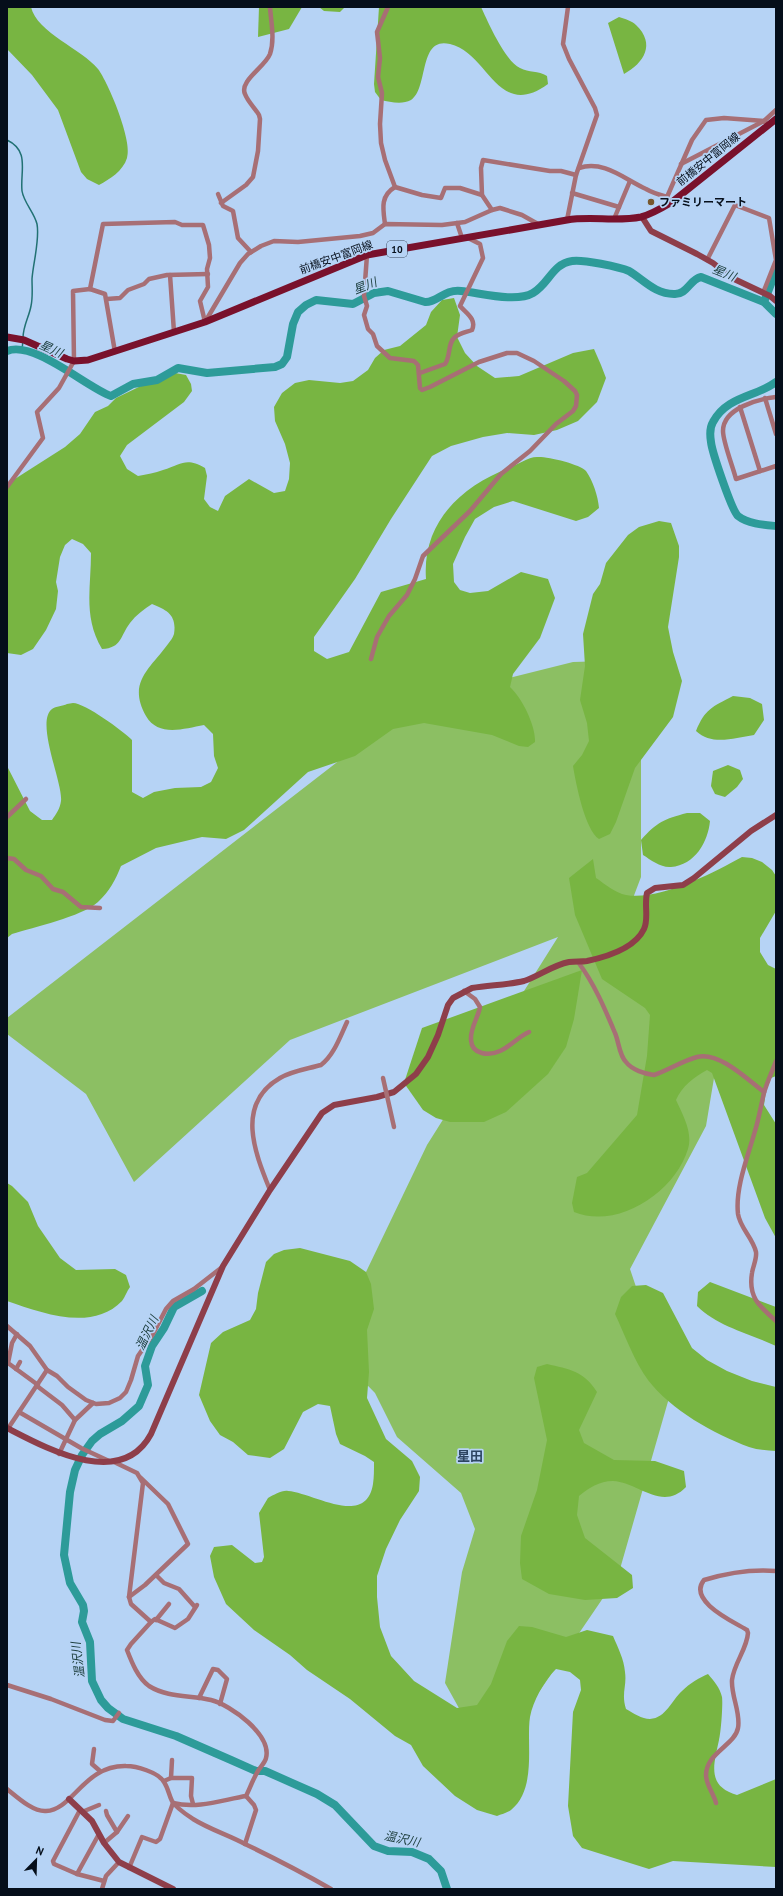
<svg xmlns="http://www.w3.org/2000/svg" width="783" height="1896" viewBox="0 0 783 1896" font-family="'PT Sans','Noto Sans JP',sans-serif">
  <style>
    .green { fill: #8cbf63 }
    .forest { fill: #78b542 }
    .lines { fill: none; stroke-linecap: round; stroke-linejoin: round }
    .stream { stroke: #217173; stroke-width: 1.5 }
    .river { stroke: #2d9b99; stroke-width: 8 }
    .street { stroke: #a76f75; stroke-width: 4.5 }
    .secondary { stroke: #8e3e4a; stroke-width: 6 }
    .primary { stroke: #79112c; stroke-width: 7 }
    .street-bridge { stroke: #a76f75; stroke-width: 4.5 }
    .poi-dot { fill: #77572d; stroke: #b6d3f5; stroke-width: 1.5 }
    .labels { text-anchor: middle; stroke-width: 3.5; stroke-linejoin: round; paint-order: stroke }
    .shield { fill: #b6d3f5; stroke: #3a495c; stroke-width: 1 }
    .shield-label { font-size: 10px; font-weight: bold; fill: #050e1a }
    .street-label { font-size: 11px; fill: #050e1a; stroke: #b6d3f5 }
    .poi-label { font-size: 11px; font-weight: bold; fill: #050e1a; stroke: #b6d3f5; text-anchor: start }
    .water-label { font-size: 12px; font-style: italic; fill: #1b3c3b; stroke: #b6d3f5 }
    .quarter-label { font-size: 13px; font-weight: bold; fill: #2c4561; stroke: #b6d3f5 }
  </style>
  <rect width="100%" height="100%" fill="#b6d3f5"/>
  <!-- green -->
  <polygon class="green" points="641,660 641,877 616,943 715,1072 706,1126 630,1269 671,1391 618,1576 490,1764 445,1683 462,1572 475,1529 461,1493 397,1437 375,1393 330,1347 427,1145 558,937 290,1040 134,1182 86,1094 7,1034 7,1018 416,701 573,662"/>
  <!-- forest -->
  <g class="forest">
    <path d="M 7,7 L 31,7 C 37,33 82,49 98,69 C 108,82 133,141 127,158 C 123,171 110,179 99,185 L 87,179 L 81,172 L 58,110 L 32,75 L 7,49 Z"/>
    <polygon points="259,7 302,7 289,29 258,37"/>
    <polygon points="319,7 345,7 340,12 324,11"/>
    <path d="M 379,7 L 481,7 C 488,22 505,61 520,68 C 529,73 538,70 547,76 L 548,84 C 497,121 489,53 450,44 C 418,36 429,88 411,100 C 402,105 390,102 381,100 L 375,92 L 374,84 Z"/>
    <path d="M 619,17 C 625,19 632,21 636,25 C 656,44 644,63 624,74 L 608,23 Z"/>
    <path d="M 454,298 L 460,315 L 457,337 L 465,353 L 477,366 L 495,378 L 519,376 L 573,353 L 594,349 L 601,365 L 606,378 L 597,402 L 578,421 L 557,430 L 534,435 L 507,433 L 483,437 L 451,446 L 432,456 L 391,519 L 355,579 L 314,637 L 314,651 L 327,659 L 349,652 L 381,592 L 426,579 C 422,523 460,487 509,468 C 517,465 528,457 537,457 C 546,456 580,464 586,471 C 593,481 598,496 599,508 L 588,517 L 576,521 L 513,501 L 494,507 L 475,519 L 465,537 L 453,564 L 454,582 L 460,590 L 470,593 L 488,591 L 521,572 L 548,579 L 555,598 L 540,638 L 513,674 L 510,687 C 522,698 536,726 535,742 L 528,747 L 519,746 L 492,735 L 424,723 L 393,729 L 355,756 L 308,772 L 244,830 L 226,839 L 202,837 L 156,848 L 121,866 C 116,879 109,892 98,902 C 81,917 34,927 12,934 L 7,938 L 7,766 L 30,811 L 42,820 L 52,820 C 56,814 60,809 61,801 C 63,783 35,722 52,709 C 56,706 63,706 67,704 C 69,704 71,703 73,703 C 85,703 123,731 132,740 L 132,792 L 143,798 L 154,792 L 175,788 L 201,787 L 211,782 L 218,768 L 214,756 L 213,734 L 204,725 C 183,729 158,737 146,716 C 127,682 150,669 168,644 C 170,641 173,638 174,634 C 177,615 167,610 152,604 C 144,609 136,615 130,623 C 120,636 122,648 102,649 C 83,617 91,588 91,553 L 83,544 L 72,539 L 65,545 L 60,557 L 56,582 L 58,591 L 56,609 L 46,630 L 33,649 L 21,655 L 7,653 L 7,484 L 65,447 L 80,434 L 95,412 L 108,406 L 116,398 L 170,372 L 186,375 L 191,384 L 192,391 L 184,402 L 127,445 L 120,456 L 127,469 L 138,476 C 147,474 155,473 163,470 C 182,464 186,457 205,468 L 207,476 L 204,499 L 210,507 L 218,511 L 225,496 L 249,479 L 274,493 L 285,491 L 289,479 L 290,463 L 285,444 L 275,421 L 274,407 L 282,393 L 295,383 L 309,380 L 340,383 L 353,381 L 368,370 L 375,358 L 384,350 L 400,346 L 426,325 L 431,312 L 442,300 Z"/>
    <path d="M 659,521 L 671,523 L 679,546 L 679,557 L 668,627 L 673,652 L 682,681 L 673,717 L 635,768 L 616,822 L 610,834 L 599,839 C 585,830 576,784 573,766 L 582,755 L 589,741 L 587,723 L 580,700 L 585,666 L 583,634 L 593,594 L 600,584 L 606,563 L 628,535 L 639,527 Z"/>
    <path d="M 733,696 L 750,698 L 762,704 L 764,720 L 754,735 C 734,738 712,746 696,731 C 705,709 712,707 733,696 Z"/>
    <polygon points="728,765 740,770 743,779 737,787 725,797 715,794 711,786 713,771"/>
    <path d="M 687,813 L 700,813 L 710,821 C 708,842 695,865 671,867 C 661,868 651,860 643,855 L 641,840 C 657,822 664,819 687,813 Z"/>
    <path d="M 742,857 L 752,858 L 762,862 L 772,870 L 776,876 L 776,911 L 760,938 L 760,952 L 768,965 L 776,969 L 776,1076 L 771,1078 L 766,1091 L 764,1105 L 776,1124 L 776,1238 L 765,1218 L 712,1073 L 707,1070 C 694,1077 682,1086 676,1100 C 683,1115 693,1133 688,1149 C 675,1192 618,1230 574,1212 L 572,1203 L 577,1177 L 587,1173 L 637,1115 L 647,1056 L 650,1015 L 645,1008 L 602,979 L 575,915 L 569,878 L 593,859 L 596,878 C 605,884 615,893 626,895 C 659,901 713,873 742,857 Z"/>
    <polygon points="582,970 574,1019 566,1047 548,1074 506,1112 484,1122 450,1122 436,1118 423,1110 404,1083 422,1028"/>
    <path d="M 7,1183 L 12,1186 L 28,1202 L 38,1226 L 60,1258 L 76,1270 L 115,1269 L 126,1275 L 130,1287 C 127,1291 125,1297 122,1301 C 92,1332 42,1313 7,1301 Z"/>
    <path d="M 300,1248 L 350,1261 L 366,1272 L 371,1284 L 374,1309 L 367,1330 L 369,1372 L 367,1398 L 386,1439 L 412,1461 L 420,1477 L 419,1491 L 400,1520 L 386,1549 L 377,1576 L 377,1597 L 380,1627 L 391,1656 L 414,1681 L 457,1708 L 477,1705 L 491,1684 L 507,1641 L 519,1626 L 532,1627 L 566,1637 L 587,1630 L 613,1636 C 618,1648 624,1659 625,1672 C 627,1687 621,1693 626,1709 C 633,1713 642,1719 650,1719 C 666,1718 672,1700 682,1691 C 690,1683 699,1678 708,1674 C 714,1681 720,1688 722,1697 C 723,1704 721,1733 719,1740 C 714,1764 706,1786 737,1795 L 776,1779 L 776,1867 L 673,1861 L 649,1869 L 582,1848 L 573,1836 L 568,1806 L 573,1712 L 581,1690 L 580,1680 L 570,1672 L 556,1669 C 544,1681 533,1701 530,1717 C 529,1723 529,1730 529,1735 C 529,1760 532,1793 511,1810 C 507,1813 501,1814 497,1816 L 477,1810 L 455,1796 L 423,1766 L 411,1745 L 395,1736 L 350,1699 L 307,1670 L 290,1655 L 254,1630 L 226,1604 L 214,1577 L 210,1556 L 214,1547 L 232,1545 L 255,1563 L 262,1562 L 264,1557 L 259,1513 L 268,1498 C 274,1495 282,1490 288,1491 C 314,1493 366,1528 373,1484 C 374,1477 374,1470 374,1462 L 365,1456 L 340,1444 L 336,1434 L 330,1406 L 318,1404 L 303,1412 L 284,1449 L 270,1458 L 248,1455 L 233,1442 L 220,1435 L 210,1421 L 199,1395 L 211,1343 L 223,1332 L 250,1320 L 256,1309 L 258,1293 L 266,1262 L 274,1254 L 284,1250 Z"/>
    <path d="M 710,1282 L 776,1307 L 776,1346 C 749,1333 718,1327 697,1306 L 698,1292 Z"/>
    <path d="M 646,1285 L 663,1293 L 692,1348 L 707,1360 L 727,1371 L 752,1381 L 776,1387 L 776,1451 C 767,1450 757,1450 749,1447 C 714,1434 671,1410 648,1380 C 635,1363 624,1333 615,1314 L 621,1297 L 632,1286 Z"/>
    <path d="M 547,1364 C 569,1369 584,1371 597,1392 L 579,1430 L 584,1443 L 614,1460 L 655,1461 L 684,1471 L 686,1487 C 662,1512 638,1482 613,1481 C 599,1481 589,1488 579,1496 L 577,1515 L 585,1538 L 632,1575 L 633,1588 L 617,1598 L 585,1600 L 549,1594 L 522,1579 L 520,1563 L 521,1536 L 537,1490 L 547,1440 L 534,1378 L 537,1367 Z"/>
  </g>
  <g class="lines">
    <!-- stream -->
    <g class="stream">
      <path d="M 7,140 C 30,151 20,171 22,191 C 24,203 34,212 37,224 C 40,240 33,263 32,279 C 32,288 33,297 31,306 C 29,317 23,326 23,338"/>
      <polyline points="22,349 23,341"/>
    </g>
    <!-- river -->
    <g class="river">
      <polyline points="764,302 776,271"/>
      <path d="M 7,351 C 34,340 86,387 111,396 L 133,384 L 157,380 L 178,368 L 207,373 L 275,367 L 282,364 L 287,357 L 293,324 L 298,312 L 306,305 L 316,300 L 353,304 L 374,293 L 388,291 L 425,302 C 437,303 444,289 461,291 C 481,293 516,303 533,293 C 549,284 552,264 572,261 C 582,259 620,267 629,271 C 644,280 655,294 674,294 C 687,295 690,279 701,277 L 764,302 L 776,314"/>
      <path d="M 776,382 C 756,397 727,396 713,422 C 710,427 710,436 711,442 C 712,452 732,511 738,516 C 748,524 764,525 776,526"/>
      <polyline points="202,1291 174,1307 164,1328 152,1346 145,1366 148,1385 139,1406 122,1421 100,1434 92,1441 82,1455 75,1470 70,1492 64,1555 70,1583 83,1605 84,1611 82,1622 90,1642 92,1681 101,1700 108,1708 123,1719 176,1736 231,1760 256,1771 265,1771 317,1794 335,1805 374,1846 388,1851 412,1852 429,1859 441,1871 447,1889"/>
    </g>
    <!-- street -->
    <g class="street">
      <polyline points="681,164 764,121 776,110"/>
      <path d="M 579,168 C 604,160 624,179 646,189 C 653,193 660,195 667,197 L 667,199"/>
      <polyline points="395,187 422,195 441,198 445,188 460,188 482,195"/>
      <polyline points="572,193 619,207"/>
      <polyline points="218,194 223,206 233,211 238,238 251,252"/>
      <polyline points="667,197 692,140 706,120 724,118 764,121 768,126"/>
      <path d="M 221,203 L 246,185 L 253,177 L 258,151 L 260,119 L 259,115 C 255,108 248,102 245,94 C 239,81 265,67 270,54 C 275,39 271,22 270,7"/>
      <polyline points="492,210 482,195 481,168 483,160 550,171 561,171 576,175"/>
      <polyline points="614,219 630,181"/>
      <polyline points="567,220 576,175 597,115 595,108 569,59 563,44 568,7"/>
      <polyline points="457,223 462,238"/>
      <path d="M 385,224 C 383,209 380,196 395,187 L 385,160 L 381,143 L 380,124 L 382,93 L 378,77 L 380,58 L 377,32 L 388,7"/>
      <polyline points="367,255 364,296 367,306 364,315 368,329 373,334 377,346 390,358 414,361 418,365 420,388 422,390 430,387 479,362 507,353 517,353 534,361 564,381 575,391 577,395 576,406 573,411 556,424 530,451 501,474 470,511 423,556 415,579 407,595 389,616 377,637 371,659"/>
      <polyline points="707,260 735,205 769,218 776,260 763,293"/>
      <polyline points="170,275 174,332"/>
      <polyline points="90,289 103,224 175,222 182,225 203,225 209,245 210,258 207,269 208,287 200,301 205,322 240,263 248,254 261,246 274,241 298,242 360,236 373,233 385,224 442,225 465,222 492,210 500,208 522,215 538,224"/>
      <polyline points="107,299 120,298 128,290 144,284 149,279 167,275 208,274"/>
      <path d="M 420,373 L 445,364 C 451,356 447,344 455,337 C 460,333 467,332 472,330 C 477,319 466,313 460,306 L 483,258 L 480,244 L 468,238"/>
      <path d="M 776,397 C 759,399 723,408 723,431 C 723,442 733,467 736,479 L 776,466"/>
      <polyline points="765,398 776,434"/>
      <polyline points="740,407 760,471"/>
      <polyline points="7,487 43,438 37,412 59,388 74,361 73,291 90,289 105,294 115,352"/>
      <polyline points="7,817 26,799"/>
      <polyline points="7,858 14,859 26,870 41,876 53,889 63,892 81,907 100,908"/>
      <path d="M 578,962 C 594,983 605,1009 615,1033 C 619,1042 619,1055 626,1062 C 632,1070 645,1074 654,1075 C 669,1070 682,1061 697,1057 C 719,1051 748,1080 764,1092"/>
      <path d="M 464,991 L 475,999 L 480,1007 C 478,1018 470,1028 471,1040 C 472,1055 489,1056 500,1051 C 511,1046 518,1037 529,1032"/>
      <path d="M 776,1061 C 772,1072 767,1082 764,1093 C 761,1105 759,1118 755,1131 C 748,1156 735,1188 738,1214 C 740,1228 753,1238 756,1252 C 757,1259 753,1266 752,1273 C 748,1297 759,1306 776,1321"/>
      <path d="M 270,1190 C 255,1153 235,1104 280,1078 C 292,1071 307,1069 321,1065 C 334,1055 340,1037 347,1022"/>
      <polyline points="7,1326 30,1346 47,1370 57,1376 68,1387 86,1400 96,1404 109,1403 120,1398 126,1392 131,1380 138,1356 153,1334 166,1309 173,1301 194,1289 221,1268"/>
      <polyline points="17,1334 12,1343 8,1363 38,1385"/>
      <polyline points="16,1369 20,1362"/>
      <polyline points="37,1386 62,1405 75,1420"/>
      <polyline points="19,1412 81,1448 109,1461"/>
      <polyline points="7,1430 47,1370"/>
      <polyline points="59,1454 75,1420 93,1403"/>
      <path d="M 112,1461 L 137,1473 L 143,1483 L 129,1597 L 131,1604 L 151,1622 L 131,1644 L 127,1650 C 132,1663 138,1678 149,1686 C 168,1698 191,1695 211,1700 C 231,1705 272,1735 266,1758 C 265,1763 260,1767 258,1771 C 253,1779 250,1788 246,1796 C 222,1800 198,1809 173,1803"/>
      <polyline points="156,1575 164,1583 179,1589 195,1607"/>
      <polyline points="129,1597 145,1585 188,1544 168,1504 141,1478"/>
      <polyline points="156,1620 169,1604"/>
      <polyline points="151,1622 155,1619 175,1628 188,1619 197,1605"/>
      <polyline points="7,1685 51,1699 105,1720 113,1721 119,1713"/>
      <polyline points="199,1698 213,1669 218,1670 227,1679 220,1704"/>
      <polyline points="94,1749 92,1764 100,1771"/>
      <polyline points="171,1778 172,1760"/>
      <polyline points="164,1781 171,1778 192,1778 191,1796 193,1804"/>
      <path d="M 7,1789 C 17,1797 33,1812 46,1811 C 73,1810 84,1765 126,1766 C 136,1766 158,1772 164,1782 C 168,1788 169,1795 172,1801 C 176,1808 187,1815 193,1819 C 209,1829 228,1835 245,1844 C 274,1858 303,1873 331,1889"/>
      <path d="M 716,1803 C 714,1794 706,1785 706,1775 C 706,1753 735,1745 738,1728 C 741,1713 731,1696 732,1680 C 734,1663 747,1649 748,1633 L 747,1630 C 734,1622 687,1601 704,1580 C 727,1573 752,1569 776,1571"/>
      <polyline points="80,1810 53,1861 54,1864 77,1874 99,1834"/>
      <polyline points="106,1811 107,1815 117,1832"/>
      <polyline points="82,1812 99,1805"/>
      <polyline points="104,1843 117,1832 128,1816"/>
      <polyline points="245,1844 256,1810 254,1805 246,1796"/>
      <polyline points="129,1868 142,1837 156,1842 160,1839 173,1803"/>
      <polyline points="77,1874 104,1881"/>
      <polyline points="102,1889 106,1876 119,1862"/>
    </g>
    <!-- secondary -->
    <g class="secondary">
      <polyline points="642,217 651,231 697,254 713,263 732,278 770,296 776,301"/>
      <path d="M 7,1428 C 46,1448 121,1490 151,1434 L 223,1266 L 270,1190 L 322,1113 L 334,1105 L 377,1097 L 394,1092 L 416,1074 L 428,1057 L 438,1035 L 448,1005 L 453,998 L 472,988 C 489,985 507,985 524,981 C 539,976 553,965 569,962 C 575,961 581,962 587,961 C 606,957 635,948 644,929 C 649,919 644,905 647,893 L 655,888 L 683,885 L 694,878 L 751,831 L 776,815"/>
      <polyline points="69,1799 92,1821 104,1843 119,1862 173,1889"/>
    </g>
    <!-- primary -->
    <path class="primary" d="M 7,337 L 24,340 L 67,359 L 74,361 L 88,360 L 205,322 L 367,255 L 567,220 C 591,216 617,222 641,217 C 652,214 662,208 672,202 L 776,119"/>
    <!-- street-bridge -->
    <polyline class="street-bridge" points="383,1078 394,1127"/>
  </g>
  <!-- markers -->
  <circle class="poi-dot" cx="651" cy="202" r="4"/>
  <g class="labels">
    <!-- shield labels -->
    <rect class="shield" x="387" y="241" width="20" height="16" rx="3"/>
    <g class="shield-label">
      <text x="397" y="253">10</text>
    </g>
    <!-- street labels -->
    <g class="street-label">
      <text transform="translate(708 159) rotate(-39)" y="4">前橋安中富岡線</text>
      <text transform="translate(336 257) rotate(-20)" y="4">前橋安中富岡線</text>
    </g>
    <!-- poi labels -->
    <g class="poi-label">
      <text x="659" y="206">ファミリーマート</text>
    </g>
    <!-- water labels -->
    <g class="water-label">
      <text transform="translate(724 273) rotate(22)" y="4">星川</text>
      <text transform="translate(365 286) rotate(-21)" y="4">星川</text>
      <text transform="translate(51 349) rotate(24)" y="4">星川</text>
      <text transform="translate(147 1333) rotate(-64)" y="4">温沢川</text>
      <text transform="translate(78 1660) rotate(-97)" y="4">温沢川</text>
      <text transform="translate(402 1839) rotate(12)" y="4">温沢川</text>
    </g>
    <!-- quarter labels -->
    <g class="quarter-label">
      <text x="470" y="1461">星田</text>
    </g>
  </g>
  <!-- border -->
  <rect width="783" height="1896" fill="none" stroke="#050e1a" stroke-width="16"/>
  <!-- north arrow -->
  <g transform="translate(36 1860) rotate(23)" stroke="#b6d3f5" stroke-width="3" paint-order="stroke">
  <path d="M0-3L7 15L0 10L-7 15Z" fill="#050e1a"/>
  <text y="-6" font-size="11" font-weight="bold" text-anchor="middle" fill="#050e1a">N</text>
  </g>
</svg>
